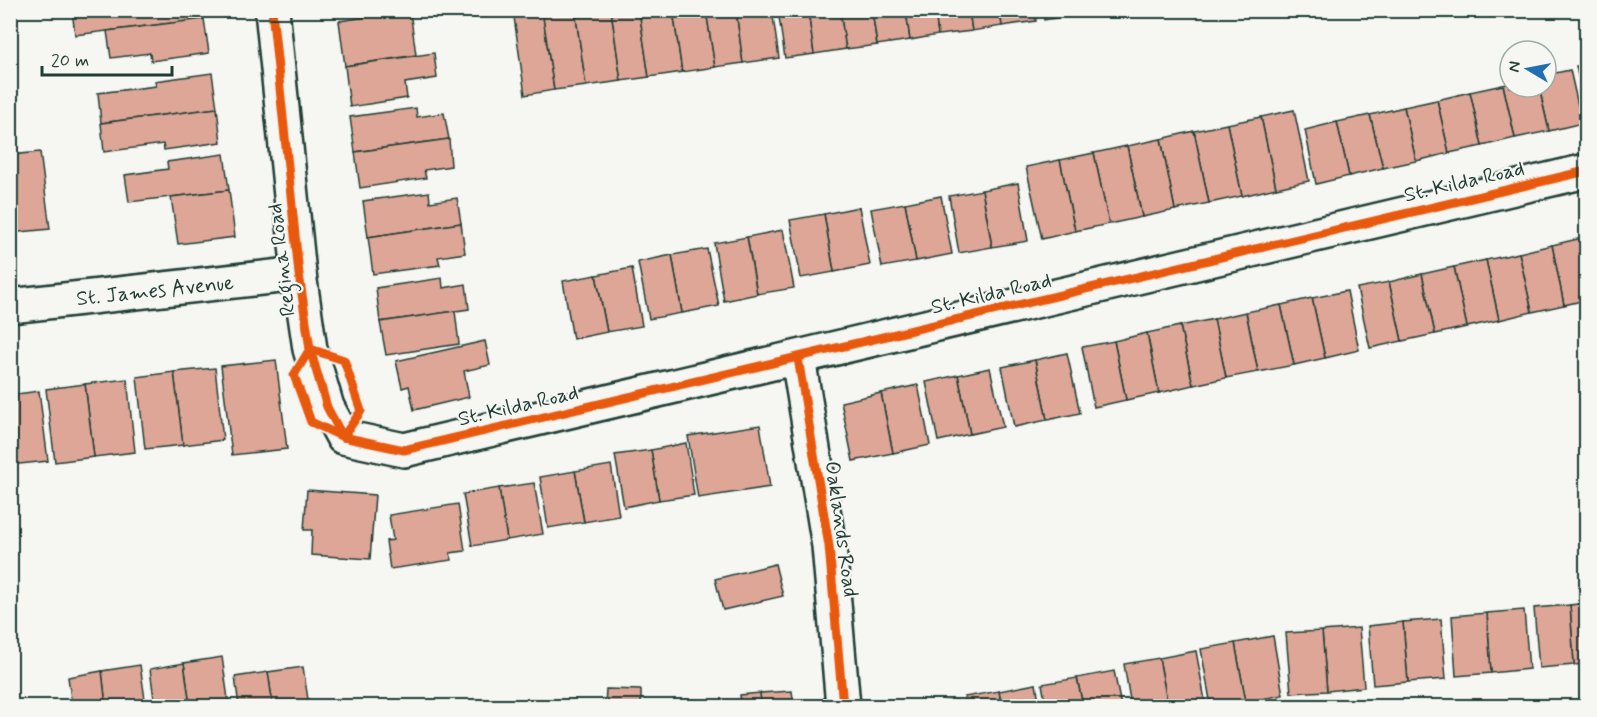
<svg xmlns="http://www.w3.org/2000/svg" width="1597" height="717" viewBox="0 0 1597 717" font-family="Mynerve,sans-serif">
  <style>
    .building { fill: #dea697; stroke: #1f3d34; stroke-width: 1.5 }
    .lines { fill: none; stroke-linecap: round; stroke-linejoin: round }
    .minor-casing { stroke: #1f3d34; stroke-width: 38 }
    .minor { stroke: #f6f6f2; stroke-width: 33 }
    .cycleway-casing { stroke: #f6f6f2; stroke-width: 13 }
    .cycleway { stroke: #e8590c; stroke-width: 9 }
    .labels { text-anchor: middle; stroke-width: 4.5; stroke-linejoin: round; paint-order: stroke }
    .street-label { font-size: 21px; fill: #1f3d34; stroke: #f6f6f2 }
  </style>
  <rect width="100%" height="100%" fill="#f6f6f2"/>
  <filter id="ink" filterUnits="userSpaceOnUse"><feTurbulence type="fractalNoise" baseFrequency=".0167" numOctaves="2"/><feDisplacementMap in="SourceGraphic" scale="12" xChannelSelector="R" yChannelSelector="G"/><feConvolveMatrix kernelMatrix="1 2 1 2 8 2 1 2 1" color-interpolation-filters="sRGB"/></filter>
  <g filter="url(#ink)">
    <!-- building -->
    <g class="building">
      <polygon points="72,10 203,10 204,19 75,35"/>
      <polygon points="513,10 542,10 554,90 525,95"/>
      <polygon points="542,10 575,10 586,86 554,90"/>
      <polygon points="575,10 611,10 621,81 586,86"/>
      <polygon points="611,10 639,10 649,77 621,81"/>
      <polygon points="639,10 673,10 682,72 649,77"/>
      <polygon points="673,10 706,10 715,67 682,72"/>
      <polygon points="706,10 736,10 743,63 715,67"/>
      <polygon points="736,10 772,10 779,58 743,63"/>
      <polygon points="778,10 808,10 814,54 785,58"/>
      <polygon points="808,10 840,10 846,49 814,54"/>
      <polygon points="840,10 872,10 877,45 846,49"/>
      <polygon points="872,10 906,10 910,40 877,45"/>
      <polygon points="906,10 935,10 938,35 910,40"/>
      <polygon points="935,10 969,10 972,31 938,35"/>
      <polygon points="969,10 1000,10 1002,26 972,31"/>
      <polygon points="1000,10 1035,10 1036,21 1002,26"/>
      <polygon points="1042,10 1075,10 1076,15 1044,20"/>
      <polygon points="410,11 416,55 345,66 339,21"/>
      <polygon points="204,19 209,53 151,61 150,53 111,58 107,31"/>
      <polygon points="434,53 437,78 405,83 407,98 350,107 345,66"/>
      <polygon points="1586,64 1586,112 1576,66"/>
      <polygon points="1570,70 1582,123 1549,131 1539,87 1546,87 1546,75"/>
      <polygon points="212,73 217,108 101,123 98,93 156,86 155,81"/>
      <polygon points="1510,83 1510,87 1539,87 1549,131 1515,138 1503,85"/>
      <polygon points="1503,85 1515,138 1482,146 1470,92"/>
      <polygon points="1470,92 1482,146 1449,153 1437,100"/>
      <polygon points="1437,100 1449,153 1416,161 1404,107"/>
      <polygon points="1404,107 1416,161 1383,168 1370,115"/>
      <polygon points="217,108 221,142 164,150 163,144 104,152 101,123"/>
      <polygon points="416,108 417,117 444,113 449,139 355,152 350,117"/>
      <polygon points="1294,110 1309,181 1276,188 1261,117"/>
      <polygon points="1370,115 1383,168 1349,176 1337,122"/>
      <polygon points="1261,117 1276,188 1242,196 1227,124"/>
      <polygon points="1337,122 1349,176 1316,184 1305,130"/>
      <polygon points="1227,124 1242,196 1209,203 1194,131"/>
      <polygon points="1194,131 1209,203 1175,210 1161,139"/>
      <polygon points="449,139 451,166 424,170 426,178 360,188 355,152"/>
      <polygon points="1161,139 1175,210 1142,217 1127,146"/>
      <polygon points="1127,146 1142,217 1109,224 1094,153"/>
      <polygon points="40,152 50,229 10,233 10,155"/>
      <polygon points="1094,153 1109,224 1075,231 1060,160"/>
      <polygon points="224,154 229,190 129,202 125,175 168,169 167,162"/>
      <polygon points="1060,160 1075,231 1042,239 1026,167"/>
      <polygon points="1018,183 1028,241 992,247 982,190"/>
      <polygon points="229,190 235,237 178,244 171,197"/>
      <polygon points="982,190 992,247 959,253 949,196"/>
      <polygon points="429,192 430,202 457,198 461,223 368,237 363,201"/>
      <polygon points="941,196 952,254 916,261 905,203"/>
      <polygon points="905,203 916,261 882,267 871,209"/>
      <polygon points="859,207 870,265 834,272 824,214"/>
      <polygon points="824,214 834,272 801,278 790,220"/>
      <polygon points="461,223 465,253 438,257 440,265 373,274 368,237"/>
      <polygon points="783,230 794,288 757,294 747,237"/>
      <polygon points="747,237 757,294 724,301 714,243"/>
      <polygon points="1586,237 1586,300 1564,305 1552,245"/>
      <polygon points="1552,245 1564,305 1532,312 1519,253"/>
      <polygon points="707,249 719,306 682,313 672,255"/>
      <polygon points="1519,253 1532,312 1499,320 1486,260"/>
      <polygon points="672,255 682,313 649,319 638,262"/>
      <polygon points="1486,260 1499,320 1467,327 1454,267"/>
      <polygon points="1454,267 1467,327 1435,334 1422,274"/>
      <polygon points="632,268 642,326 607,332 596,275"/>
      <polygon points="1422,274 1435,334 1402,341 1389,282"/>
      <polygon points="596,275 607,332 573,339 563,281"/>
      <polygon points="442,278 443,288 466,284 469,309 380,322 376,288"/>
      <polygon points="1389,282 1402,341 1370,348 1357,288"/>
      <polygon points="1347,291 1359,350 1325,358 1312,298"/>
      <polygon points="1312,298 1325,358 1294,365 1281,305"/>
      <polygon points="1281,305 1294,365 1258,372 1246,312"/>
      <polygon points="455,311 459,344 386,355 380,322"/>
      <polygon points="1246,312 1258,372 1226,378 1214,319"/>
      <polygon points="1214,319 1226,378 1193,385 1180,326"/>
      <polygon points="1180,326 1193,385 1159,393 1147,333"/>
      <polygon points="1147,333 1159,393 1126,400 1114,341"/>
      <polygon points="485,341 490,365 464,371 469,397 414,410 409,386 402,388 396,361"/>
      <polygon points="1114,341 1126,400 1094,407 1082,347"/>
      <polygon points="1067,353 1080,413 1047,420 1035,360"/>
      <polygon points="276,360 287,449 232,455 221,366"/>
      <polygon points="1035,360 1047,420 1014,427 1002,367"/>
      <polygon points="215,368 223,440 183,445 174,372"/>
      <polygon points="990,368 1003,427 970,434 958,375"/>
      <polygon points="174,372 183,445 145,449 137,377"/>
      <polygon points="958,375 970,434 938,441 926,382"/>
      <polygon points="127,379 135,452 94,457 85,384"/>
      <polygon points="85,384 94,457 55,462 46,389"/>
      <polygon points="918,385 930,445 893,453 881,393"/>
      <polygon points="39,391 48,461 10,465 10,395"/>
      <polygon points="881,393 893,453 853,461 841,402"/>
      <polygon points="760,425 770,487 698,498 688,436"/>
      <polygon points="686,443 694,495 659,500 651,450"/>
      <polygon points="651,450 659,500 624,507 615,455"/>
      <polygon points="611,465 619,516 584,522 575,471"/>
      <polygon points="575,471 584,522 548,528 540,477"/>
      <polygon points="534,483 543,534 507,540 499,488"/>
      <polygon points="499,488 507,540 472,546 463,494"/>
      <polygon points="307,490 375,495 370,559 311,555 312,530 304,530"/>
      <polygon points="458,504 465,551 450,553 452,560 390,569 386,541 393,540 389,515"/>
      <polygon points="775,564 783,596 723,610 715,579"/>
      <polygon points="1586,603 1586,664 1574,665 1570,605"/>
      <polygon points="1570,605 1574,665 1539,668 1534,608"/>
      <polygon points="1524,610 1529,669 1491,673 1487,613"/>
      <polygon points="1487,613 1491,673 1456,676 1452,616"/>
      <polygon points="1441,619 1446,679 1408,682 1403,622"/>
      <polygon points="1403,622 1408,682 1373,685 1368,626"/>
      <polygon points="1359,628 1364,687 1327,691 1322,631"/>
      <polygon points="1322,631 1327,691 1291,693 1286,633"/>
      <polygon points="1273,636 1283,695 1246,702 1235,643"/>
      <polygon points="1235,643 1246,702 1211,706 1201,649"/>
      <polygon points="1196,651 1206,706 1168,706 1159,658"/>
      <polygon points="222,657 229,706 190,706 184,663"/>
      <polygon points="1159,658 1168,706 1131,706 1124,664"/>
      <polygon points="184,663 190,706 155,706 150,669"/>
      <polygon points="140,665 146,706 106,706 102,671"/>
      <polygon points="303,667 309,706 273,706 268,672"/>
      <polygon points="102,671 106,706 72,706 68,677"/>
      <polygon points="1114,671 1121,706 1083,706 1077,678"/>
      <polygon points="268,672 273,706 239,706 235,677"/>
      <polygon points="1077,678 1083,706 1046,706 1042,684"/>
      <polygon points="1036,684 1040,706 1001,706 999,691"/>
      <polygon points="606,689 641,690 641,706 605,706"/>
      <polygon points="792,691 794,706 761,706 760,693"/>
      <polygon points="999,691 1001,706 965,706 964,697"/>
      <polygon points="760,693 761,706 741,706 740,695"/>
      <polygon points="957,700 959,706 922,706"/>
    </g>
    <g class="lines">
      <!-- minor casing -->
      <g class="minor-casing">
        <g id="minor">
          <polyline points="272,10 299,274 310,349 327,407 343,437 404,450 1586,171"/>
          <polyline points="10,306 299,274"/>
          <polyline points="798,358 829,546 843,706"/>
        </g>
      </g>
      <!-- minor -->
      <use href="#minor" class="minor"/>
      <!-- cycleway casing -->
      <g class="cycleway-casing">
        <g id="cycleway">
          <polyline points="272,10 299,274 310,349 327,407 343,437"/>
          <polyline points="798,358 829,546 843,706"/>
          <polyline points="343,437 361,411 344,360 310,349 294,375 311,422 343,437 404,450 1586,171"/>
        </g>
      </g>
      <!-- cycleway -->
      <use href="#cycleway" class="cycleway"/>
    </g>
  </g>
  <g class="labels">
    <!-- street labels -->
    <g class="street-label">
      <text transform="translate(1464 181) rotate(-13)" y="7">St. Kilda Road</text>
      <text transform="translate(281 260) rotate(-97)" y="7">Regina Road</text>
      <text transform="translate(155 290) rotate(-6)" y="7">St. James Avenue</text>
      <text transform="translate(991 293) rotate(-13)" y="7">St. Kilda Road</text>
      <text transform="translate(518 405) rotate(-13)" y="7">St. Kilda Road</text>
      <text transform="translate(842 529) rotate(82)" y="7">Oaklands Road</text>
    </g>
  </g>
  <!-- margin -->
  <rect width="1597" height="717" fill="none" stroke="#f6f6f2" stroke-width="36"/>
  <rect x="18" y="18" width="1561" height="681" fill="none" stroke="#1f3d34" stroke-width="2" filter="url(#ink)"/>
  <!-- north arrow -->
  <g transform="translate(1528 69) rotate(280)"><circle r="28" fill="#f6f6f2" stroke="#a0aca6" stroke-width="1.5"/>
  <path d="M0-4.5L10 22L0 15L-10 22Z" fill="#1f6fb2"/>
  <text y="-9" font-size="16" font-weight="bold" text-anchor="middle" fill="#1f3d34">N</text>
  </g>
  <!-- scale -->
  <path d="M42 66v9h130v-9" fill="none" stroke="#1f3d34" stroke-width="3"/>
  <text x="51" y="66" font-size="18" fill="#1f3d34" stroke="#f6f6f2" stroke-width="4.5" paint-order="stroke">20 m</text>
</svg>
